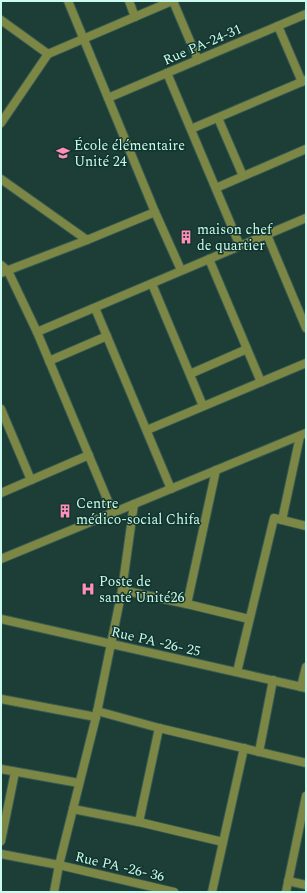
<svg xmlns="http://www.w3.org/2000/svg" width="307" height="893" viewBox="0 0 307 893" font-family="Spectral,serif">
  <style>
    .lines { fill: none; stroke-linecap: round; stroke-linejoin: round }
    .minor-casing { stroke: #385c53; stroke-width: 10 }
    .tertiary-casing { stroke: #385c53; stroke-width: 10 }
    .minor { stroke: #7d8745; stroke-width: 8 }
    .tertiary { stroke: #7d8745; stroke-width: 8 }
    .labels { text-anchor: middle; stroke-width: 3; stroke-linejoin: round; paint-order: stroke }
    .street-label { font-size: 14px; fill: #cafbee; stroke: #11342c }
    .poi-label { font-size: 14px; fill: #cafbee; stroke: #11342c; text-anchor: start }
  </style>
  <rect width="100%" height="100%" fill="#1c3e36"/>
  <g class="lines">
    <!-- minor casing -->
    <g class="minor-casing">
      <g id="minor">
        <polyline points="68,1 155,212 181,270"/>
        <polyline points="129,1 135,17"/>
        <polyline points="173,1 198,60"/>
        <polyline points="1,20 48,54"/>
        <polyline points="278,26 302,82"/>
        <polyline points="167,73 240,246"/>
        <polyline points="108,98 306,14"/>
        <polyline points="218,118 243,176"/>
        <polyline points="1,123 48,54 172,1"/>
        <polyline points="191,129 306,80"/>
        <polyline points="1,179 87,240"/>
        <polyline points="216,188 306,149"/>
        <polyline points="267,235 306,328"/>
        <polyline points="209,259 261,382"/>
        <polyline points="1,265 8,271 37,332 113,513"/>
        <polyline points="1,273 87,240 155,212"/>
        <polyline points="152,284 203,406"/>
        <polyline points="95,308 171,489"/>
        <polyline points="37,332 306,218"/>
        <polyline points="49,361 107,336"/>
        <polyline points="190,374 247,349"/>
        <polyline points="1,409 31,480"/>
        <polyline points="147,430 306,363"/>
        <polyline points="1,493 89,455"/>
        <polyline points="282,520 300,436"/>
        <polyline points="122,590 187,604 216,470"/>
        <polyline points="187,604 249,619"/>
        <polyline points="237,672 274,518 306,526"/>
        <polyline points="301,687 306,667"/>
        <polyline points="1,699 96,717"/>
        <polyline points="97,711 159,728 306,763"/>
        <polyline points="259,752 273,680"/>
        <polyline points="1,769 79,783"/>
        <polyline points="73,809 139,822 223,842"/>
        <polyline points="139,822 159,728"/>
        <polyline points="1,841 15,772"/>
        <polyline points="1,854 59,865 174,892"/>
        <polyline points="288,881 306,885"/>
        <polyline points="54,892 59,865 96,717 122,590 134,504"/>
        <polyline points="212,892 244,748"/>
        <polyline points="286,892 306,796"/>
      </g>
    </g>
    <!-- tertiary casing -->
    <g class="tertiary-casing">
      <g id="tertiary">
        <polyline points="1,559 306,433"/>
        <polyline points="1,619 306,688"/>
      </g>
    </g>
    <!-- minor -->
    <use href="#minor" class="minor"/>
    <!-- tertiary -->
    <use href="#tertiary" class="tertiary"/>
  </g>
  <!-- icons -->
  <defs>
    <g id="school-bare" transform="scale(1.08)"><path d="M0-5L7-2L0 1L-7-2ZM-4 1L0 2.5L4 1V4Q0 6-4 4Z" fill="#ff8eba" stroke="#11342c" stroke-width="2.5" paint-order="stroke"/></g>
    <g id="building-bare" transform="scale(1.08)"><path d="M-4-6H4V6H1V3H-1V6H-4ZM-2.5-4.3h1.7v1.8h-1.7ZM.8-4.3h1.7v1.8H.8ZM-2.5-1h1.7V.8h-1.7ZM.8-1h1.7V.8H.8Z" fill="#ff8eba" stroke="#11342c" stroke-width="2.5" paint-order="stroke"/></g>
    <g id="hospital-bare" transform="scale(1.08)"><path d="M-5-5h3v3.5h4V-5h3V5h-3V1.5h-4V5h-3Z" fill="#ff8eba" stroke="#11342c" stroke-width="2.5" paint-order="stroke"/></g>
  </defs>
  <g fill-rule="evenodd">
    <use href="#school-bare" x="63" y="153"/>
    <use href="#building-bare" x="186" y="237"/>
    <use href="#building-bare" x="65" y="511"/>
    <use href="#hospital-bare" x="88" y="589"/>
  </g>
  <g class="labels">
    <!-- street labels -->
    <g class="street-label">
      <text transform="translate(202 44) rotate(-23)" y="5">Rue PA-24-31</text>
      <text transform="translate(156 641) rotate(13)" y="5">Rue PA -26- 25</text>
      <text transform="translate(120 866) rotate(13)" y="5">Rue PA -26- 36</text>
    </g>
    <!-- poi labels -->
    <g class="poi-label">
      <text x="74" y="150">École élémentaire<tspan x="74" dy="16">Unité 24</tspan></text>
      <text x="197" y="234">maison chef<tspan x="197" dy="16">de quartier</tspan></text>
      <text x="76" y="508">Centre<tspan x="76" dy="16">médico-social Chifa</tspan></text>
      <text x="99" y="586">Poste de<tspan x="99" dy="16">santé Unité26</tspan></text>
    </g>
  </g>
  <!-- border -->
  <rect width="307" height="893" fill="none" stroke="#cafbee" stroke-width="4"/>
</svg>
